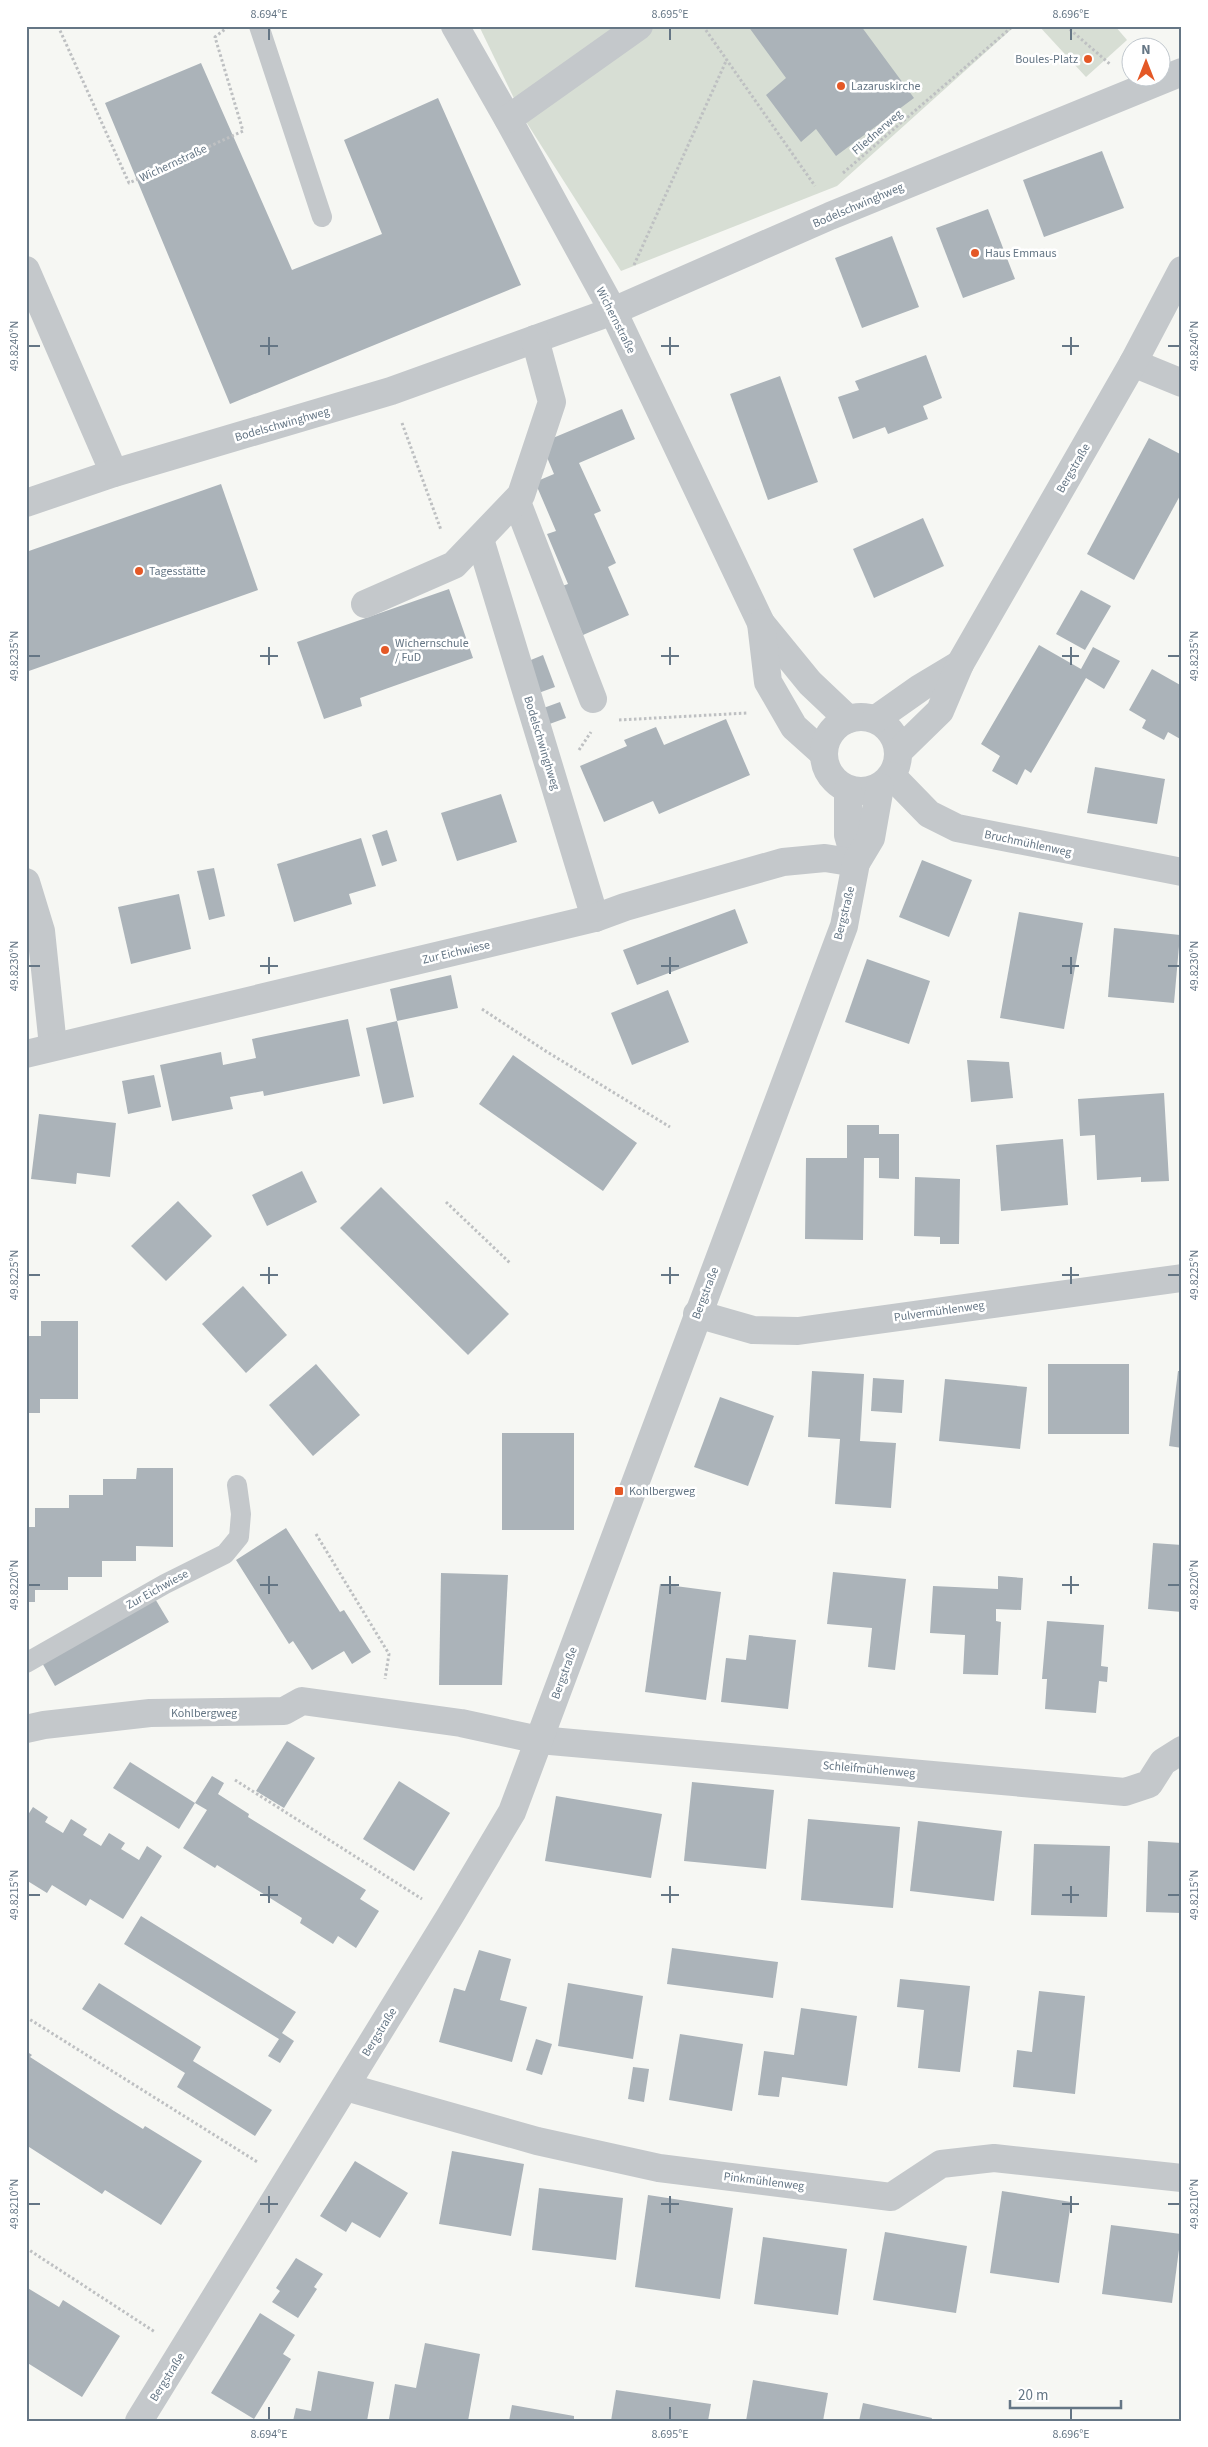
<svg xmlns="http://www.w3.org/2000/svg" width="1208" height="2447" viewBox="0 0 1208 2447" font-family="'Source Sans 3',sans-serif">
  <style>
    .green { fill: #d7ded4 }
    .building { fill: #abb3b9 }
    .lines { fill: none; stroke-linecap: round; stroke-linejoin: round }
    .path { stroke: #bec0c2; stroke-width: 3; stroke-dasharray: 2.5 2.5; stroke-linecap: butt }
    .lane { stroke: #c4c8cb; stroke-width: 20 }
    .street { stroke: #c4c8cb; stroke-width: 28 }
    .ticks { fill: none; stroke: #657685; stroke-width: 2 }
    .poi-dot { fill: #e45826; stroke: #fff; stroke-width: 2 }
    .labels { text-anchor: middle; stroke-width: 5; stroke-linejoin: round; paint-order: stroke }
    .poi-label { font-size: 12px; fill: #657685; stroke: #fff; text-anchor: start }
    .street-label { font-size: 12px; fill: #657685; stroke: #fff }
    .neatline { fill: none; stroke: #657685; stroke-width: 2 }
    .ticks-label { font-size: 12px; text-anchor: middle; fill: #657685 }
  </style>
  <rect width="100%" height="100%" fill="#f6f7f3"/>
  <!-- green -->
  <g class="green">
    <polygon points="479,26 1015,26 837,186 621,271 523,117"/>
    <polygon points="1039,26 1115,26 1127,40 1086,77"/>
  </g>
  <!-- building -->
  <g class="building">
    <polygon points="748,26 861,26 914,98 836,156 816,129 801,142 766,95 786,78"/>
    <polygon points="201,63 292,270 382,234 344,140 438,98 521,285 230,404 105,103"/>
    <polygon points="1102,151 1124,208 1044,237 1023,180"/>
    <polygon points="988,209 1015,279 963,298 936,228"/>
    <polygon points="892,236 919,307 862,328 835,258"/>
    <polygon points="926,355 942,398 923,406 928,419 888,434 885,427 853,439 838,397 859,390 855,381"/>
    <polygon points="780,376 818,482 768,500 730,394"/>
    <polygon points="622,409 635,439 579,463 601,511 594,514 616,563 608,567 629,615 583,635 562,586 568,584 547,534 556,531 535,482 554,474 541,443"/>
    <polygon points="1149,438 1182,455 1182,492 1134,580 1087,554"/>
    <polygon points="221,484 258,590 26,672 26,552"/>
    <polygon points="923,518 944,566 874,598 853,549"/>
    <polygon points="449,589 473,658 360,698 362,706 324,719 297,642"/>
    <polygon points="1081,590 1111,606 1085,650 1056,634"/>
    <polygon points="1039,645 1081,669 1093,647 1120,661 1104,689 1086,678 1031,773 1025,769 1017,785 992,771 1000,756 981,744"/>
    <polygon points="543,655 555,687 533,695 521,664"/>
    <polygon points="1152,669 1182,686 1182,740 1168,732 1164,740 1142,728 1146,720 1129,710"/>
    <polygon points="560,702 566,718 544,726 538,710"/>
    <polygon points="726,719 750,775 659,814 653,801 604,822 580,766 627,746 624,740 656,727 664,745"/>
    <polygon points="1095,767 1165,779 1157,824 1087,813"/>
    <polygon points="501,794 517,842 457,861 441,813"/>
    <polygon points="387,830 397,861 382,866 372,835"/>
    <polygon points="361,838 376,886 349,894 352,904 294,922 277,864"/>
    <polygon points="922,860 972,880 949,937 899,917"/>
    <polygon points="214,868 225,916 209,920 197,871"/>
    <polygon points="179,894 191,949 131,964 118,907"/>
    <polygon points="735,909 748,943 637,985 623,950"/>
    <polygon points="1019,912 1083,923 1064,1029 1000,1018"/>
    <polygon points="1114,928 1180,935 1174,1003 1108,997"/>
    <polygon points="867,959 930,981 909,1044 845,1022"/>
    <polygon points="451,975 458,1008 397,1021 414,1097 383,1104 366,1028 397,1021 390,989"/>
    <polygon points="668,990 689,1042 632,1065 611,1013"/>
    <polygon points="348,1019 360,1076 264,1096 263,1091 230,1097 233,1109 172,1121 160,1065 221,1052 223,1065 256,1058 252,1039"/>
    <polygon points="513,1055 637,1143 603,1191 479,1104"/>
    <polygon points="967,1060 1009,1062 1013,1098 971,1102"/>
    <polygon points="154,1075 161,1107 128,1114 122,1081"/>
    <polygon points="1164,1093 1169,1181 1141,1182 1141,1177 1097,1180 1095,1135 1080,1136 1078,1099"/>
    <polygon points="39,1114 116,1123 110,1177 77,1173 76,1184 31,1179"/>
    <polygon points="847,1125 879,1125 879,1134 899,1134 899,1179 879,1178 879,1158 864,1158 863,1240 805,1239 806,1158 847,1158"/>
    <polygon points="1063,1139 1068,1205 1001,1211 996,1145"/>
    <polygon points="302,1171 317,1202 267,1226 252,1195"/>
    <polygon points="915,1177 960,1179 959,1244 940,1244 940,1237 914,1236"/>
    <polygon points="381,1187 509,1314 468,1355 340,1228"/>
    <polygon points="178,1201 212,1236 166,1281 131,1246"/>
    <polygon points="243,1286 287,1335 246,1373 202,1324"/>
    <polygon points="41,1321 78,1321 78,1399 40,1399 40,1413 26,1413 26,1336 41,1336"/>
    <polygon points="316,1364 360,1415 313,1456 269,1405"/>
    <rect x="1048" y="1364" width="81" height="70"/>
    <polygon points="812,1371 864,1374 860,1441 896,1443 891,1508 835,1504 840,1439 808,1437"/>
    <polygon points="1178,1371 1182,1371 1182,1448 1169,1446"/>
    <polygon points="873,1378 904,1380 902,1413 871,1411"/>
    <polygon points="945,1379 1027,1387 1020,1449 939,1441"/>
    <polygon points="720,1397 774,1416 748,1486 694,1467"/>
    <rect x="502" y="1433" width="72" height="97"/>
    <polygon points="137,1468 173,1468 173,1547 136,1546 136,1561 102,1561 102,1577 68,1577 68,1590 35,1590 35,1602 26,1602 26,1527 35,1527 35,1508 69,1508 69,1495 103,1495 103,1479 136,1479"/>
    <polygon points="286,1528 340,1612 344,1610 371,1652 352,1664 344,1651 312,1670 293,1641 289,1644 236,1560"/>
    <polygon points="1153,1543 1182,1545 1182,1612 1148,1609"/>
    <polygon points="833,1572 906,1579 895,1670 868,1667 872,1628 827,1624"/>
    <polygon points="441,1573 508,1575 502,1685 439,1685"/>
    <polygon points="998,1576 1023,1578 1021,1610 996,1609 996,1621 1001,1622 998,1675 963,1674 965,1635 930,1633 933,1586 998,1589"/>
    <polygon points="660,1584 721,1592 706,1700 645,1692"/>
    <polygon points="154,1597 169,1622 55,1686 41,1661"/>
    <polygon points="1047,1621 1104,1625 1101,1666 1108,1667 1107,1682 1099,1681 1096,1713 1045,1709 1047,1679 1042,1679"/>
    <polygon points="749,1635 796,1640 788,1709 721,1702 726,1658 746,1660"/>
    <polygon points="287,1741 315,1758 284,1808 256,1791"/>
    <polygon points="130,1762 195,1803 179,1829 113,1788"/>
    <polygon points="212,1776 224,1783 218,1794 249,1814 248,1817 366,1890 360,1899 379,1911 356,1948 338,1936 333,1944 300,1923 302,1918 217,1865 215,1868 183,1848 207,1810 195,1803"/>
    <polygon points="399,1781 450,1813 414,1871 363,1839"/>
    <polygon points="692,1782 774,1790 766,1869 684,1861"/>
    <polygon points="556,1796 662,1814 651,1878 545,1861"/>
    <polygon points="33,1807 48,1817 45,1822 63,1833 71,1819 87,1829 83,1835 101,1846 109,1833 125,1843 121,1849 139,1860 147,1846 162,1856 123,1919 90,1899 86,1906 52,1885 47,1893 26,1880 26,1818"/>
    <polygon points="808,1819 900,1827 893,1908 801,1900"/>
    <polygon points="918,1821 1002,1831 994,1901 910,1891"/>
    <polygon points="1148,1841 1182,1843 1182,1913 1146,1912"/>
    <polygon points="1034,1844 1110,1846 1107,1917 1031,1915"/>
    <polygon points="141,1916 296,2012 282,2033 294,2041 280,2063 268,2056 279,2039 124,1944"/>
    <polygon points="672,1948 778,1962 773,1998 667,1984"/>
    <polygon points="479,1950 511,1959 500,2000 527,2007 512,2062 439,2042 454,1988 465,1991"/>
    <polygon points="900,1979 970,1986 960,2072 918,2068 924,2010 897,2007"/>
    <polygon points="99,1983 201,2047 193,2061 272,2110 255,2136 177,2087 185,2073 82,2009"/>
    <polygon points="568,1983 643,1996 633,2059 558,2046"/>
    <polygon points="1039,1991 1085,1996 1075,2094 1013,2087 1017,2050 1032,2052"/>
    <polygon points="801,2008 857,2016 847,2086 782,2077 779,2097 758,2095 764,2051 794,2055"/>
    <polygon points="680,2034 743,2044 732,2111 669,2100"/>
    <polygon points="536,2039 552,2044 542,2075 526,2070"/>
    <polygon points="26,2051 32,2055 30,2057 114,2111 143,2129 145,2126 202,2161 161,2225 105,2190 102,2194 26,2145"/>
    <polygon points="633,2067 649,2069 644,2102 628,2099"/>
    <polygon points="452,2151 524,2164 511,2236 439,2224"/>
    <polygon points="355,2161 408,2193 380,2238 352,2222 346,2232 320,2216"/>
    <polygon points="539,2188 623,2198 616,2260 532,2250"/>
    <polygon points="1002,2191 1071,2202 1059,2283 990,2273"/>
    <polygon points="648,2195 733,2208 720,2299 635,2287"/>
    <polygon points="1111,2225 1181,2234 1172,2303 1102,2294"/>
    <polygon points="885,2232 967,2246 956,2313 873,2300"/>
    <polygon points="763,2237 847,2249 838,2315 754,2304"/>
    <polygon points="296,2258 323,2274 314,2287 317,2289 298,2318 272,2302 280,2291 276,2288"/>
    <polygon points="26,2287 59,2307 63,2300 120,2336 82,2397 26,2362"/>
    <polygon points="260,2313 295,2335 283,2354 291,2359 254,2419 211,2393"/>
    <polygon points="425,2343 480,2354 468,2421 389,2419 395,2384 416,2388"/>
    <polygon points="318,2371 374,2382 367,2421 293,2421 296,2408 311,2411"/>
    <polygon points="753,2380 828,2393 823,2421 746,2421"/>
    <polygon points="616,2390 711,2404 708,2421 611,2421"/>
    <polygon points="863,2403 932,2418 931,2421 859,2421"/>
    <polygon points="512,2405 574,2416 574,2421 509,2421"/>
  </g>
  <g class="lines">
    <!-- path -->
    <g class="path">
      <polyline points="58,26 129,183 243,131 215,37 229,26"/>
      <polyline points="703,26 815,186"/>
      <polyline points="1066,26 1111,65"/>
      <polyline points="843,173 1013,26"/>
      <polyline points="634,265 727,59"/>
      <polyline points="402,423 441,530"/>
      <polyline points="619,720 747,713"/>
      <polyline points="579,750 591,732"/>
      <polyline points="482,1009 544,1050 670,1127"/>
      <polyline points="446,1202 510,1263"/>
      <polyline points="316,1534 389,1654 385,1679"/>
      <polyline points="235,1780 422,1899"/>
      <polyline points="26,2017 259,2163"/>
      <polyline points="26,2248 155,2332"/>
    </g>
    <!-- lane -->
    <g class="lane">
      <polyline points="259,26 322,217"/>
      <polyline points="26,1663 165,1584 225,1554 239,1537 241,1514 237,1485"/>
    </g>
    <!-- street -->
    <g class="street">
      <polyline points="455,26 508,119 613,311 761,623 810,683 848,719"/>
      <polyline points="508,119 639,26"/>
      <polyline points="26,270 114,473"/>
      <polyline points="1133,363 1182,383"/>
      <polyline points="517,502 593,699"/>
      <polyline points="26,503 114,473 391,391 613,311 830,216 1182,72"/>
      <polyline points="480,539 595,918"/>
      <polyline points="365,604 454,565 521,495 552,402 535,339"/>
      <polyline points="761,623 768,682 794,727 823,753"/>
      <circle cx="861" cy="754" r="37"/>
      <polyline points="876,719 920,688 960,664"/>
      <polyline points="899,751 940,711 960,664 1133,363 1182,270"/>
      <polyline points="892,776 929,814 957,828 1182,872"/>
      <polyline points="848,790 848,835 856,863"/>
      <polyline points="26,882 41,931 53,1046"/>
      <polyline points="26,1054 595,918 625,907 783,862 825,858 856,863"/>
      <polyline points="697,1314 753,1330 798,1331 1182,1278"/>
      <polyline points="26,1729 44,1725 150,1713 284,1711 302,1701 461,1723 539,1740 1125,1792 1149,1784 1163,1762 1182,1750"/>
      <polyline points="346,2087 537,2141 659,2168 891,2197 941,2164 994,2158 1182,2178"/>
      <polyline points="139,2421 450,1916 512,1812 844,926 856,863 871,838 880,787"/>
    </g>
  </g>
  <!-- ticks -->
  <path class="ticks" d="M 269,28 L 269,40M 670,28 L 670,40M 1071,28 L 1071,40M 269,337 L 269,355M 670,337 L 670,355M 1071,337 L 1071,355M 28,346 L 40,346M 260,346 L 278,346M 661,346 L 679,346M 1062,346 L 1079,346M 1168,346 L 1180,346M 269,647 L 269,665M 670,647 L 670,665M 1071,647 L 1071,665M 28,656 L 40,656M 260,656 L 278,656M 661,656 L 679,656M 1062,656 L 1079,656M 1168,656 L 1180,656M 269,957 L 269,974M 670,957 L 670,974M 1071,957 L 1071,974M 28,966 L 40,966M 260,966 L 278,966M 661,966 L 679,966M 1062,966 L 1079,966M 1168,966 L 1180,966M 269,1267 L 269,1284M 670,1267 L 670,1284M 1071,1267 L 1071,1284M 28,1275 L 40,1275M 260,1275 L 278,1275M 661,1275 L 679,1275M 1062,1275 L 1079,1275M 1168,1275 L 1180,1275M 269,1576 L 269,1594M 670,1576 L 670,1594M 1071,1576 L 1071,1594M 28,1585 L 40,1585M 260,1585 L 278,1585M 661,1585 L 679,1585M 1062,1585 L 1079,1585M 1168,1585 L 1180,1585M 269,1886 L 269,1903M 670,1886 L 670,1903M 1071,1886 L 1071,1903M 28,1895 L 40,1895M 260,1895 L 278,1895M 661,1895 L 679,1895M 1062,1895 L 1079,1895M 1168,1895 L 1180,1895M 269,2196 L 269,2213M 670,2196 L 670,2213M 1071,2196 L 1071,2213M 28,2204 L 40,2204M 260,2204 L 278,2204M 661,2204 L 679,2204M 1062,2204 L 1079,2204M 1168,2204 L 1180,2204M 269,2407 L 269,2420M 670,2407 L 670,2420M 1071,2407 L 1071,2420"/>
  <!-- markers -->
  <g class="poi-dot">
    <circle cx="1088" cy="59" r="5"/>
    <circle cx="841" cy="86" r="5"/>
    <circle cx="975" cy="253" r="5"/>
    <circle cx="139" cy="571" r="5"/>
    <circle cx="385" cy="650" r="5"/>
    <rect x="614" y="1486" width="10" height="10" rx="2.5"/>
  </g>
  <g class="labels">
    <!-- poi labels -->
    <g class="poi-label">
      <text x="1078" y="63" text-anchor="end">Boules-Platz</text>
      <text x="851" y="90">Lazaruskirche</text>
      <text x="985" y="257">Haus Emmaus</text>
      <text x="149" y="575">Tagesstätte</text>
      <text x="395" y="647">Wichernschule<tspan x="395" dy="14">/ FuD</tspan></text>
      <text x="629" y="1495">Kohlbergweg</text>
    </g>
    <!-- street labels -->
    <g class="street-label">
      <text transform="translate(877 132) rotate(-41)" y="4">Fliednerweg</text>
      <text transform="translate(173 163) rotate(-25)" y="4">Wichernstraße</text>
      <text transform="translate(858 205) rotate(-23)" y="4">Bodelschwinghweg</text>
      <text transform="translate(616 320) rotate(63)" y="4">Wichernstraße</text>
      <text transform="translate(282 424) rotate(-16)" y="4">Bodelschwinghweg</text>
      <text transform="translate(1073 468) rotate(-60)" y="4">Bergstraße</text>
      <text transform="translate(542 743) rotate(73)" y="4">Bodelschwinghweg</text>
      <text transform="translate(1028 843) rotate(12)" y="4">Bruchmühlenweg</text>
      <text transform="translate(844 913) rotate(-76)" y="4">Bergstraße</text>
      <text transform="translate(456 952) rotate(-13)" y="4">Zur Eichwiese</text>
      <text transform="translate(705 1293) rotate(-69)" y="4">Bergstraße</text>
      <text transform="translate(939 1311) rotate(-8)" y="4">Pulvermühlenweg</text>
      <text transform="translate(157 1589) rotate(-29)" y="4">Zur Eichwiese</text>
      <text transform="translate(564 1673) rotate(-70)" y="4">Bergstraße</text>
      <text x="204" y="1717">Kohlbergweg</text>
      <text transform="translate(869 1769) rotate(5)" y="4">Schleifmühlenweg</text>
      <text transform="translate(379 2032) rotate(-58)" y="4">Bergstraße</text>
      <text transform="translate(764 2181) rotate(7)" y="4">Pinkmühlenweg</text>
      <text transform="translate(167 2377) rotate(-58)" y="4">Bergstraße</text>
    </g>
  </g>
  <!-- border -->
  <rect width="1208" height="2447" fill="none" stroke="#ffffff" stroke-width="55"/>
  <!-- north arrow -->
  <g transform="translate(1146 62)"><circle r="24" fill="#ffffff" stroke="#c1c8ce"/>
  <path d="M0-4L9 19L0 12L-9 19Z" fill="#e45826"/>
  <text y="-8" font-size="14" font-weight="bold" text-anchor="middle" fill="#657685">N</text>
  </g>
  <!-- scale -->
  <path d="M1010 2400v8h111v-8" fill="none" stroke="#657685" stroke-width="2.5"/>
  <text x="1018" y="2400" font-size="15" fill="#657685" stroke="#ffffff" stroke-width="4" paint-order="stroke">20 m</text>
  <rect x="28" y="28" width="1152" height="2392" class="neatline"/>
  <g class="ticks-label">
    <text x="269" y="18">8.694°E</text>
    <text x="670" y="18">8.695°E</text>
    <text x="1071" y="18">8.696°E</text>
    <text transform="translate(14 346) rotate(-90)" y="4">49.8240°N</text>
    <text transform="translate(1194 346) rotate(-90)" y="4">49.8240°N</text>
    <text transform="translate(14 656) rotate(-90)" y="4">49.8235°N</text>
    <text transform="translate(1194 656) rotate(-90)" y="4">49.8235°N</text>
    <text transform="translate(14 966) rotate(-90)" y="4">49.8230°N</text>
    <text transform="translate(1194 966) rotate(-90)" y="4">49.8230°N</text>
    <text transform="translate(14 1275) rotate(-90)" y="4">49.8225°N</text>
    <text transform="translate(1194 1275) rotate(-90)" y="4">49.8225°N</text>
    <text transform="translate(14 1585) rotate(-90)" y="4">49.8220°N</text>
    <text transform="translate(1194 1585) rotate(-90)" y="4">49.8220°N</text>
    <text transform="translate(14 1895) rotate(-90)" y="4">49.8215°N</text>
    <text transform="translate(1194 1895) rotate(-90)" y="4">49.8215°N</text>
    <text transform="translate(14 2204) rotate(-90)" y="4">49.8210°N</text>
    <text transform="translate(1194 2204) rotate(-90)" y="4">49.8210°N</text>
    <text x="269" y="2438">8.694°E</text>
    <text x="670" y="2438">8.695°E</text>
    <text x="1071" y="2438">8.696°E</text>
  </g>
</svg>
